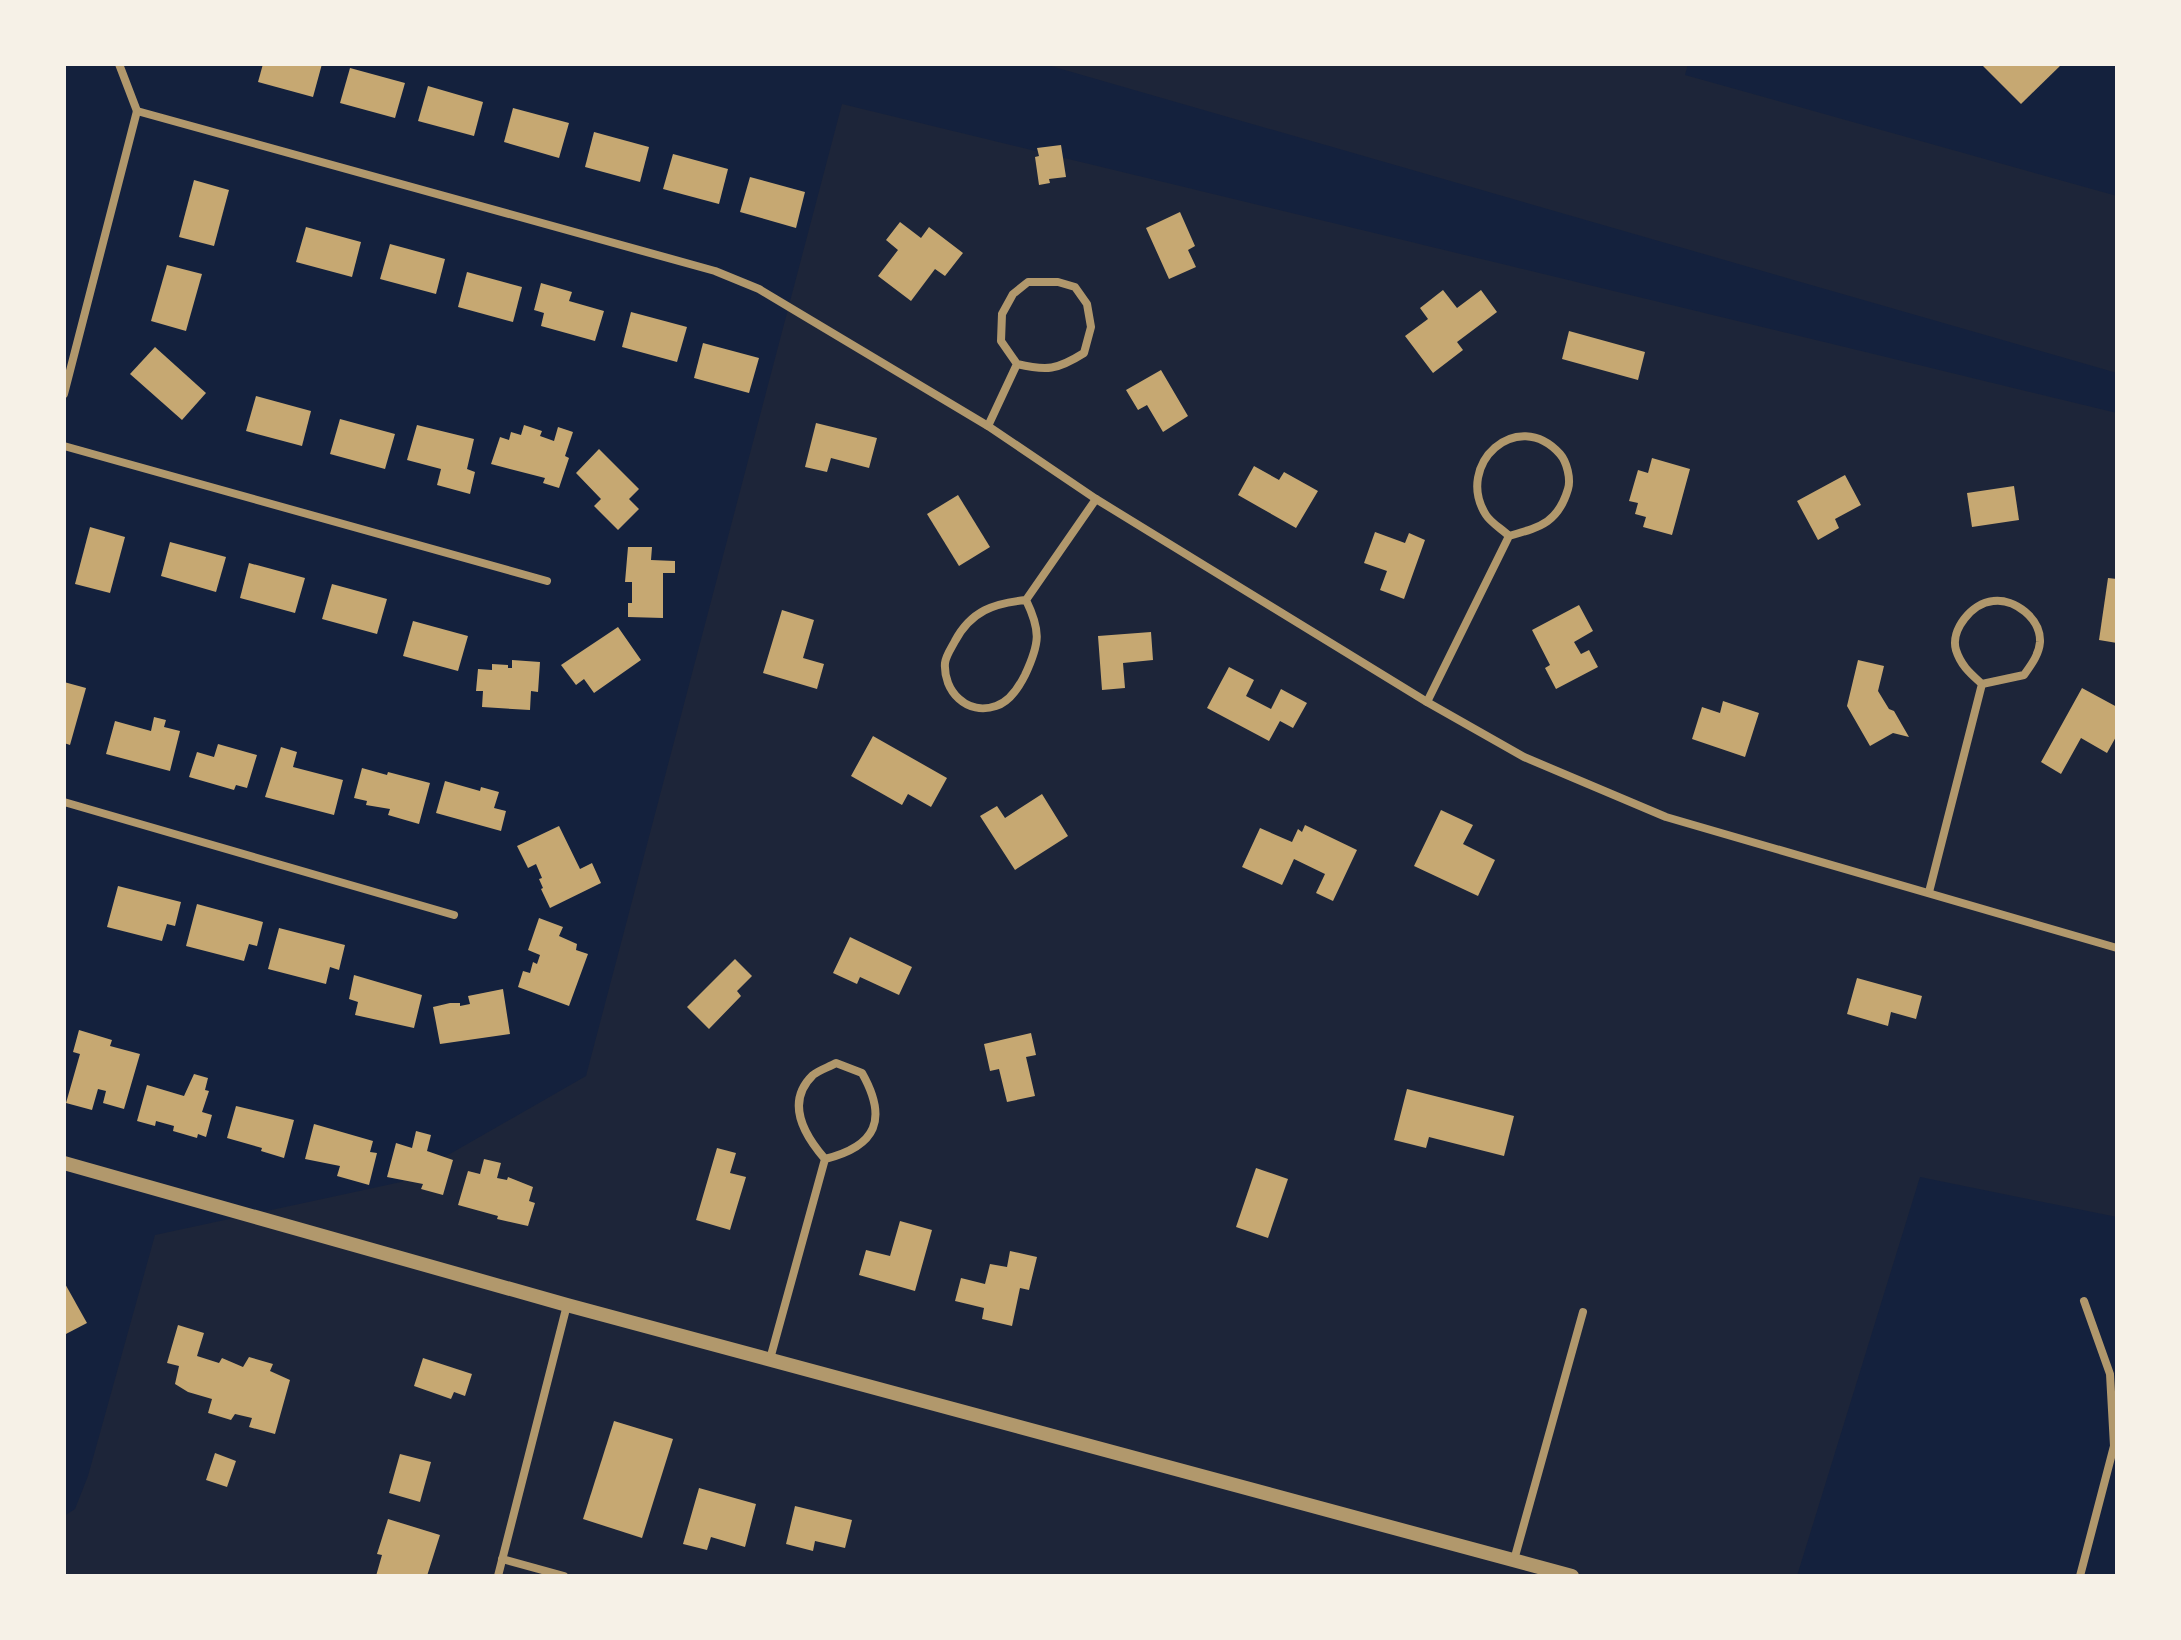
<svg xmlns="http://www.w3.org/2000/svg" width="2181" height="1640" viewBox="0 0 2181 1640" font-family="Overpass,sans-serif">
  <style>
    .green { fill: #1d2539 }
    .building { fill: #c6a872 }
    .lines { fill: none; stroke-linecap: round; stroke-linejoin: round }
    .minor { stroke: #b1986c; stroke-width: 8 }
    .tertiary { stroke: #b1986c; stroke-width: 14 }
  </style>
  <rect width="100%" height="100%" fill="#14213d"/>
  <!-- green -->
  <g class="green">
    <polygon points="1044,64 1688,64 1685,75 2117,196 2117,373"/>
    <polygon points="842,104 2117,413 2117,1217 1920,1177 1797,1576 64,1576 64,1516 75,1509 88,1476 155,1235 401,1182 586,1076"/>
  </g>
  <!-- building -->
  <g class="building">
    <polygon points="263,64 322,64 313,97 258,82"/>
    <polygon points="1981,64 2062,64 2021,104"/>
    <polygon points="350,68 405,83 395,118 340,103"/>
    <polygon points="428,86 483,102 474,136 418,121"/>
    <polygon points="513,108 569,123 559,158 504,142"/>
    <polygon points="594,132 649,147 640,182 585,167"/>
    <polygon points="1061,145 1066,177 1049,179 1050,183 1039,185 1035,157 1039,156 1037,148"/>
    <polygon points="673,154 728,169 719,204 663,189"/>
    <polygon points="750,177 805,192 796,228 740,212"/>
    <polygon points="194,180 229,190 214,246 179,237"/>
    <polygon points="1180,212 1195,246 1188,250 1196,267 1169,279 1146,228"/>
    <polygon points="900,222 921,238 929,227 963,253 945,276 935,269 911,301 878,276 898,250 886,240"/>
    <polygon points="306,227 361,242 352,277 296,262"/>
    <polygon points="390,244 445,259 436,294 380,279"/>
    <polygon points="167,265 202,274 186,331 151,321"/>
    <polygon points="467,272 522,287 513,322 458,307"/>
    <polygon points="541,283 572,292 569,301 604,311 595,341 541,326 544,313 534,310"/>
    <polygon points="1443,290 1457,308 1481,290 1497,312 1457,342 1463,350 1433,373 1405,336 1428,319 1420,308"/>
    <polygon points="631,312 687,327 677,362 622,347"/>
    <polygon points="1569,331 1645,352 1638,380 1562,359"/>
    <polygon points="703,343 759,358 749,393 694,378"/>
    <polygon points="155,347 206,393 182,420 130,374"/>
    <polygon points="1161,370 1188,416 1163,432 1147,405 1138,410 1126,390"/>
    <polygon points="256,396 311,411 302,446 246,431"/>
    <polygon points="340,419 395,434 385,469 330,454"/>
    <polygon points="816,423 877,438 869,468 831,458 827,472 805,467"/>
    <polygon points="417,425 474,439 467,469 475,472 470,494 437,485 441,469 407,460"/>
    <polygon points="524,425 542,431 540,436 554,441 558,427 573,432 565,456 569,458 559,488 543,483 545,478 491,464 500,437 509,440 511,432 521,435"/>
    <polygon points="599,449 639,489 629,499 639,509 618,530 594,506 601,499 576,473"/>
    <polygon points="1652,458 1690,469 1672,535 1643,527 1646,517 1635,514 1638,503 1629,501 1638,470 1648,473"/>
    <polygon points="1254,466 1279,480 1284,472 1318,491 1296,528 1238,495"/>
    <polygon points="1845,475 1861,505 1835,519 1839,528 1818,540 1797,501"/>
    <polygon points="2014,486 2019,520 1972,527 1967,493"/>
    <polygon points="958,495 990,547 959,566 927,514"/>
    <polygon points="90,527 125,537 110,593 75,584"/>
    <polygon points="1375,532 1405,543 1409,533 1425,540 1404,599 1380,590 1387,571 1364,563"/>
    <polygon points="170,542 226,557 216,592 161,576"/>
    <polygon points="628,547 652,547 651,560 675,561 675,573 663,573 663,618 628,617 628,603 632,603 632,582 625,582"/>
    <polygon points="249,563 305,578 295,613 240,598"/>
    <polygon points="2108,578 2117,579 2117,643 2099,640"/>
    <polygon points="332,584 387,599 377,634 322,619"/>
    <polygon points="1579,605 1593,631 1574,642 1581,654 1589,650 1598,667 1556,689 1545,668 1550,665 1532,630"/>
    <polygon points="782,610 814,620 803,658 824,664 817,689 763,673"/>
    <polygon points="413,621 468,636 458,671 403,656"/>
    <polygon points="618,627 641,660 594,693 584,679 576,685 561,665"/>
    <polygon points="1151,632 1153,660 1123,663 1125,688 1102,690 1098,636"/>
    <polygon points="512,660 540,662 538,692 531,691 530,710 482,707 483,691 476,691 478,669 492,670 492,664 508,665 508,668 512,668"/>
    <polygon points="1858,660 1884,666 1878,691 1889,709 1894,711 1909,737 1893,733 1870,746 1847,706"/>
    <polygon points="1229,667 1254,680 1246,696 1271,709 1281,689 1307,703 1293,728 1280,721 1269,741 1207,708"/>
    <polygon points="64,682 86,688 70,745 64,743"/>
    <polygon points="2082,688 2117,707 2117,735 2107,753 2081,738 2061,774 2041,762"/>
    <polygon points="1723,701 1759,713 1745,757 1692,739 1702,707 1720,713"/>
    <polygon points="154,717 166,720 164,727 180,731 170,771 106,754 115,721 151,731"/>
    <polygon points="873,736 947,778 931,807 908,794 902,805 851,776"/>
    <polygon points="218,744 257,755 247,788 236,785 234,790 189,777 197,752 214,757"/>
    <polygon points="281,747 297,752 293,767 343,780 334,815 265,797"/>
    <polygon points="362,768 387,775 388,772 430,783 419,824 388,815 390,809 366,805 367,801 354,798"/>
    <polygon points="445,781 480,791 481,787 499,792 494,808 506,811 501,831 436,813"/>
    <polygon points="1042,794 1068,836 1015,870 980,816 997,806 1005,818"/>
    <polygon points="1441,810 1473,825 1463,844 1495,860 1478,896 1414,866"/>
    <polygon points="1305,825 1357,850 1333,901 1316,893 1325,874 1294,859 1282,885 1242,867 1260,828 1292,842 1298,829 1302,832"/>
    <polygon points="559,826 580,869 592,863 601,883 550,908 541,889 543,888 539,879 542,878 536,864 528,868 517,846"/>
    <polygon points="118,886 181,902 175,926 167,924 162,941 107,927"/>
    <polygon points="197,904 263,922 257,946 249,944 244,961 186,946"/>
    <polygon points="539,918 563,927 559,936 577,944 576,950 588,954 569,1006 518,987 523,971 530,973 533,962 537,964 540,955 528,950"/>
    <polygon points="279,928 345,945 339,970 330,967 326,984 268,969"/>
    <polygon points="850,937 912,967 899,995 860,977 857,984 833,973"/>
    <polygon points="735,959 752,976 737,991 741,996 709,1029 687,1007"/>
    <polygon points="354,975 422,995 414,1028 355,1015 358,1002 349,999"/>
    <polygon points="1857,978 1922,996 1916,1019 1891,1012 1888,1026 1847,1014"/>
    <polygon points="503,989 510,1034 440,1044 433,1007 450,1003 460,1003 460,1006 470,1004 468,996"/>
    <polygon points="79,1030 112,1040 110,1046 140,1054 124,1109 103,1103 106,1091 98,1089 92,1110 66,1103 80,1054 73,1052"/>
    <polygon points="1031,1033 1036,1055 1026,1057 1035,1096 1007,1102 999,1069 990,1071 984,1044"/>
    <polygon points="194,1074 208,1078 205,1090 209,1091 202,1112 212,1115 206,1137 198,1134 197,1138 173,1131 174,1126 156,1121 155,1126 137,1121 147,1085 184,1096"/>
    <polygon points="1407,1089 1514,1116 1504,1156 1429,1137 1426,1148 1394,1140"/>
    <polygon points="236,1106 294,1120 284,1158 261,1151 262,1148 227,1138"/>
    <polygon points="314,1124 373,1141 370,1152 377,1153 369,1185 337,1176 340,1166 305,1159"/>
    <polygon points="416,1131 431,1135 427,1151 453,1160 443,1195 421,1189 423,1184 387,1177 396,1143 412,1148"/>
    <polygon points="717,1148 736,1153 730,1173 746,1177 730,1230 696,1220"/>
    <polygon points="484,1159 501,1163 497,1178 507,1180 508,1177 533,1187 529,1201 535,1203 528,1226 497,1219 498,1216 458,1205 468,1171 480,1174"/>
    <polygon points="1256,1168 1288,1179 1268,1238 1236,1227"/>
    <polygon points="900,1221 932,1230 915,1291 859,1275 866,1250 890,1256"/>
    <polygon points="1010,1251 1037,1257 1029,1290 1020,1288 1012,1326 982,1319 984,1308 955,1301 961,1278 985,1284 990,1264 1007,1267"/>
    <polygon points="64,1282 87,1323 64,1335"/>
    <polygon points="178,1325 204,1333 197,1356 219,1363 222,1358 243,1367 249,1357 273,1364 270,1371 290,1380 275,1434 249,1427 252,1418 235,1414 231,1420 208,1413 212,1399 188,1392 175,1384 179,1366 167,1363"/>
    <polygon points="423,1358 472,1374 465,1396 454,1392 451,1399 414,1386"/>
    <polygon points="614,1421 673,1439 642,1538 583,1519"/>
    <polygon points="215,1453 236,1461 227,1487 206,1480"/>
    <polygon points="400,1454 431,1462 420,1502 389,1493"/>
    <polygon points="699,1488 756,1504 745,1547 711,1537 707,1550 683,1544"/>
    <polygon points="795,1506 852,1520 845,1548 815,1541 813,1551 786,1544"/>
    <polygon points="388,1519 440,1535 427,1576 376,1576 382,1555 377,1554"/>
  </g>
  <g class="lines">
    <!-- minor -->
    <g class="minor">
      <polyline points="119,64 137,111"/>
      <polyline points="137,111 715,271 759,289 988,426 1096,499 1427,702 1524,757 1666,817 2117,948"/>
      <polyline points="64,394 137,111"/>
      <path d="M 988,426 L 1017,364 L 1001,341 L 1002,314 L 1013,294 L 1028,282 L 1058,282 L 1075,287 L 1087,304 L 1091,327 L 1084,353 C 1057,370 1047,371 1017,364"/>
      <polyline points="64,446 547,581"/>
      <path d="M 1026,600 C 1041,631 1040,643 1025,675 C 1019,687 1009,702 996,706 C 967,716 943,691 945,663 C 946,655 952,647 955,641 C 971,611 994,603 1026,600 L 1096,499"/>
      <path d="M 1427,702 L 1509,536 C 1502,529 1491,523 1486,515 C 1454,465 1517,406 1560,454 C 1567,462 1571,479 1568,489 C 1558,523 1540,527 1509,536"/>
      <polyline points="64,802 454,915"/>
      <path d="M 1929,892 L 1982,684 L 2024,675 C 2031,665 2039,655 2040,642 C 2041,619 2015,598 1993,601 C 1972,603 1950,630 1956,650 C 1961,666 1971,674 1982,684"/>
      <path d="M 770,1359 L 825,1159 C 804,1135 785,1102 813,1075 C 819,1070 829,1067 836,1063 L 862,1073 C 888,1119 877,1146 825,1159"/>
      <polyline points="502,1559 564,1576"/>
      <polyline points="1514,1560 1583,1312"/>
      <polyline points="498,1576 567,1305"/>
      <polyline points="2080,1576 2114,1446 2110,1374 2084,1301"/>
    </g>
    <!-- tertiary -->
    <polyline class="tertiary" points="64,1163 567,1305 1572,1576"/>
  </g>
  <!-- border -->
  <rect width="2181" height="1640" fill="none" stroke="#f6f1e7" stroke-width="132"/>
</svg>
